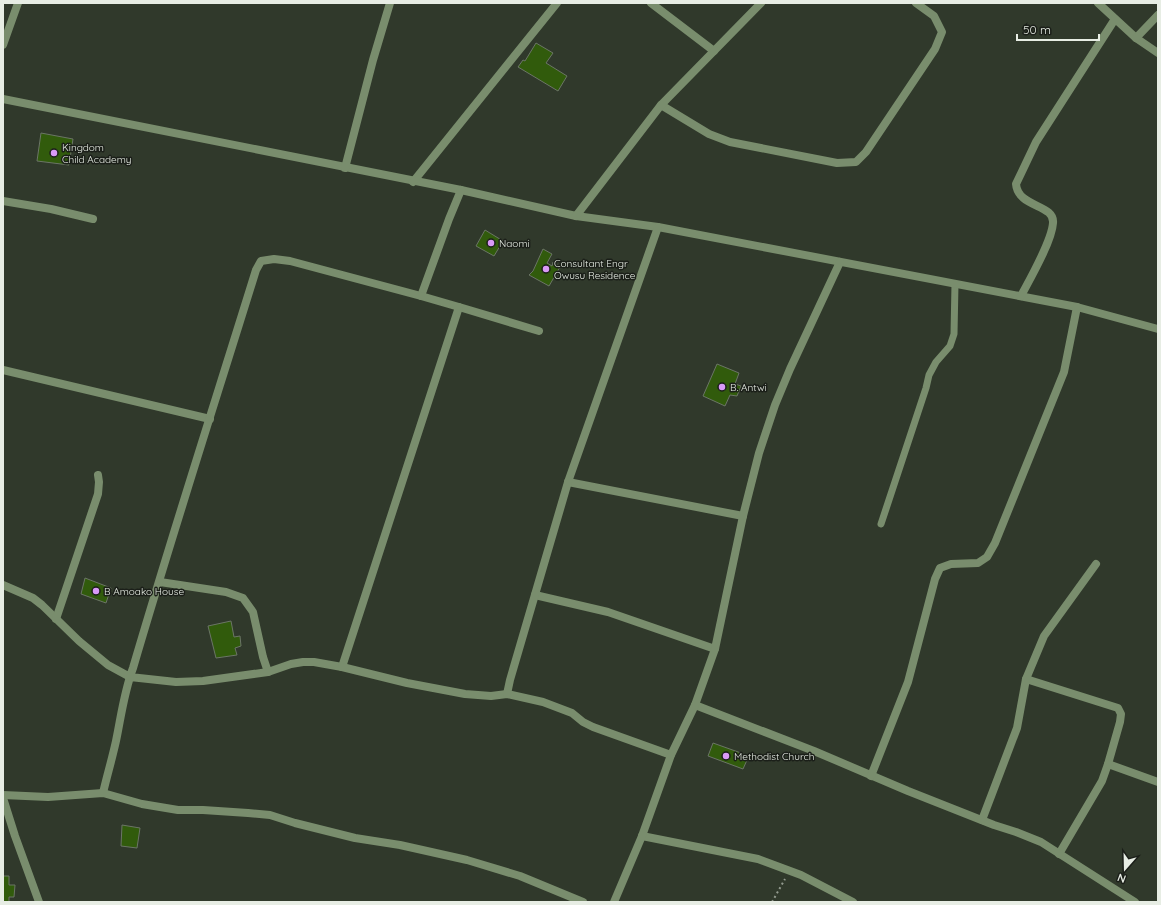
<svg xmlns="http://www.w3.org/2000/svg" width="1161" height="905" viewBox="0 0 1161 905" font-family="Quicksand,sans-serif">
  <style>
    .building { fill: #315b0c; stroke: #6b7566 }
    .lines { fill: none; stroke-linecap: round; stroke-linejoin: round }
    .path { stroke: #939b8f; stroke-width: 2; stroke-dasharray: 2 3; stroke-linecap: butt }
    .service { stroke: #798d6d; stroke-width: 7 }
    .minor { stroke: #798d6d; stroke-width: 8 }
    .poi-dot { fill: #d99af7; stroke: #1b1f19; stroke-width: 1.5 }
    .labels { text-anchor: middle; stroke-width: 3; stroke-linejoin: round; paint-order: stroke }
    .poi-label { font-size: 10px; fill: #e7ede4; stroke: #1b1f19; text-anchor: start }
  </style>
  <rect width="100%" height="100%" fill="#30392b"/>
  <!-- building -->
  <g class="building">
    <polygon points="536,43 553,53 546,63 567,76 558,91 518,67 523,60 525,61"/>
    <polygon points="41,133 73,139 69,165 37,161"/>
    <polygon points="485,230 503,241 494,256 476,246"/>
    <polygon points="543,249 552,254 547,263 552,266 553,262 560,267 549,286 529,275 533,271"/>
    <polygon points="717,364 739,373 735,384 741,386 737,396 730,395 725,406 703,396"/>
    <polygon points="85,578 111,588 106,603 81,594"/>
    <polygon points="231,621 234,637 240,636 241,646 235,648 237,655 216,658 208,626"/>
    <polygon points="713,743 741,753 739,758 747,760 743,769 708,756"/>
    <polygon points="122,825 140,828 137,848 121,846"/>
    <polygon points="3,876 9,876 9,885 15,885 14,897 9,897 9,902 3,902"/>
  </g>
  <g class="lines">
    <!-- path -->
    <polyline class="path" points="772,902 785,879"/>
    <!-- service -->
    <polyline class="service" points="881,524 926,388 929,375 936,362 950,346 954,334 955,284"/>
    <!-- minor -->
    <g class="minor">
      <polyline points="651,3 714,51"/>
      <polyline points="1098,3 1136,38 1158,53"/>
      <polyline points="1136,38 1158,15"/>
      <polyline points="3,45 18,3"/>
      <polyline points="3,99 461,190 576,216 658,227 1077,307 1158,329"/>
      <polyline points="661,105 709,134 730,142 837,163 856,162 866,152 935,49 942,32 934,16 916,3"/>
      <polyline points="345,168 373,60 390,3"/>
      <polyline points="413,182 557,3"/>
      <polyline points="3,201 51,209 93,219"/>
      <polyline points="576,216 661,105 761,3"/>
      <polyline points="421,296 449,219 461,190"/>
      <path d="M 1021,296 C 1030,279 1052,241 1053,223 C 1055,204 1018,208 1016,184 L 1036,142 L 1115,19"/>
      <polyline points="459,307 539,331"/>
      <polyline points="3,370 210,419"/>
      <polyline points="568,482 743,516"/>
      <polyline points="160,582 226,592 243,598 253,612 263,657 268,672"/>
      <path d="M 3,585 L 33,598 L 42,605 L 79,641 L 108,665 L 130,677 L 176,682 L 203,681 L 268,672 L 291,664 L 303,662 L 314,662 L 342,667 L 459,307 L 421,296 L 290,261 L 274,259 L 261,261 L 256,270 C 215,402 172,535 133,668 C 124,692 121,717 116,741 C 112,759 107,776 103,793"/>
      <polyline points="535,595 608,612 715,649"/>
      <polyline points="56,619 98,494 99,482 98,475"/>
      <polyline points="342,667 407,683 465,694 491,696 507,694 543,702 572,713 583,722 593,727 671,755"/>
      <polyline points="1026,679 1118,708 1121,714 1120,722 1108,764 1102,781 1059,854"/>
      <polyline points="507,694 510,680 568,482 658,227"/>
      <polyline points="695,705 814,751 908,791 994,825 1016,832 1041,842 1135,902"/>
      <polyline points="1108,764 1158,782"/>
      <polyline points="871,776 908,682 935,579 940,568 951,564 978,563 987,557 995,543 1064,372 1077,307"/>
      <polyline points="3,795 48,797 103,793 142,804 178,810 203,810 248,813 270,815 295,823 355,838 400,845 467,860 520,876 583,902"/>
      <polyline points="3,798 15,836 39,902"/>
      <polyline points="982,820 1017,728 1026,679 1044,636 1096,564"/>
      <polyline points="642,836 758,859 801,875 853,902"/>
      <polyline points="614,902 642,836 671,755 695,705 715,649 743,516 759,453 775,405 790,369 840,262"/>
    </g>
  </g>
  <!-- markers -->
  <g class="poi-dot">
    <circle cx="54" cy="153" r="4"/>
    <circle cx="491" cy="243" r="4"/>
    <circle cx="546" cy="269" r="4"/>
    <circle cx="722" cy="387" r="4"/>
    <circle cx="96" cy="591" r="4"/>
    <circle cx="726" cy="756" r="4"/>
  </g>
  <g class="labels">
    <!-- poi labels -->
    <g class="poi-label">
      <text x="62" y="151">Kingdom<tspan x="62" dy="12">Child Academy</tspan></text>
      <text x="499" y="247">Naomi</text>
      <text x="554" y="267">Consultant Engr<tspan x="554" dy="12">Owusu Residence</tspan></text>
      <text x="730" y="391">B. Antwi</text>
      <text x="104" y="595">B Amoako House</text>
      <text x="734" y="760">Methodist Church</text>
    </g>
  </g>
  <!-- border -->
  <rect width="1161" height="905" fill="none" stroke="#e7ede4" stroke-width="8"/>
  <!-- north arrow -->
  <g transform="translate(1125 869) rotate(200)" stroke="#1b1f19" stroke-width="3" paint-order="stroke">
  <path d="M0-3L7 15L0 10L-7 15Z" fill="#e7ede4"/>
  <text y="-6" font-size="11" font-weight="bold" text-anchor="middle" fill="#e7ede4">N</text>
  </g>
  <!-- scale -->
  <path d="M1017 34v6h82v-6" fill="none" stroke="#e7ede4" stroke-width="2"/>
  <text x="1023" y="34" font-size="12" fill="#e7ede4" stroke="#1b1f19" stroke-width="3" paint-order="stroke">50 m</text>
</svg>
